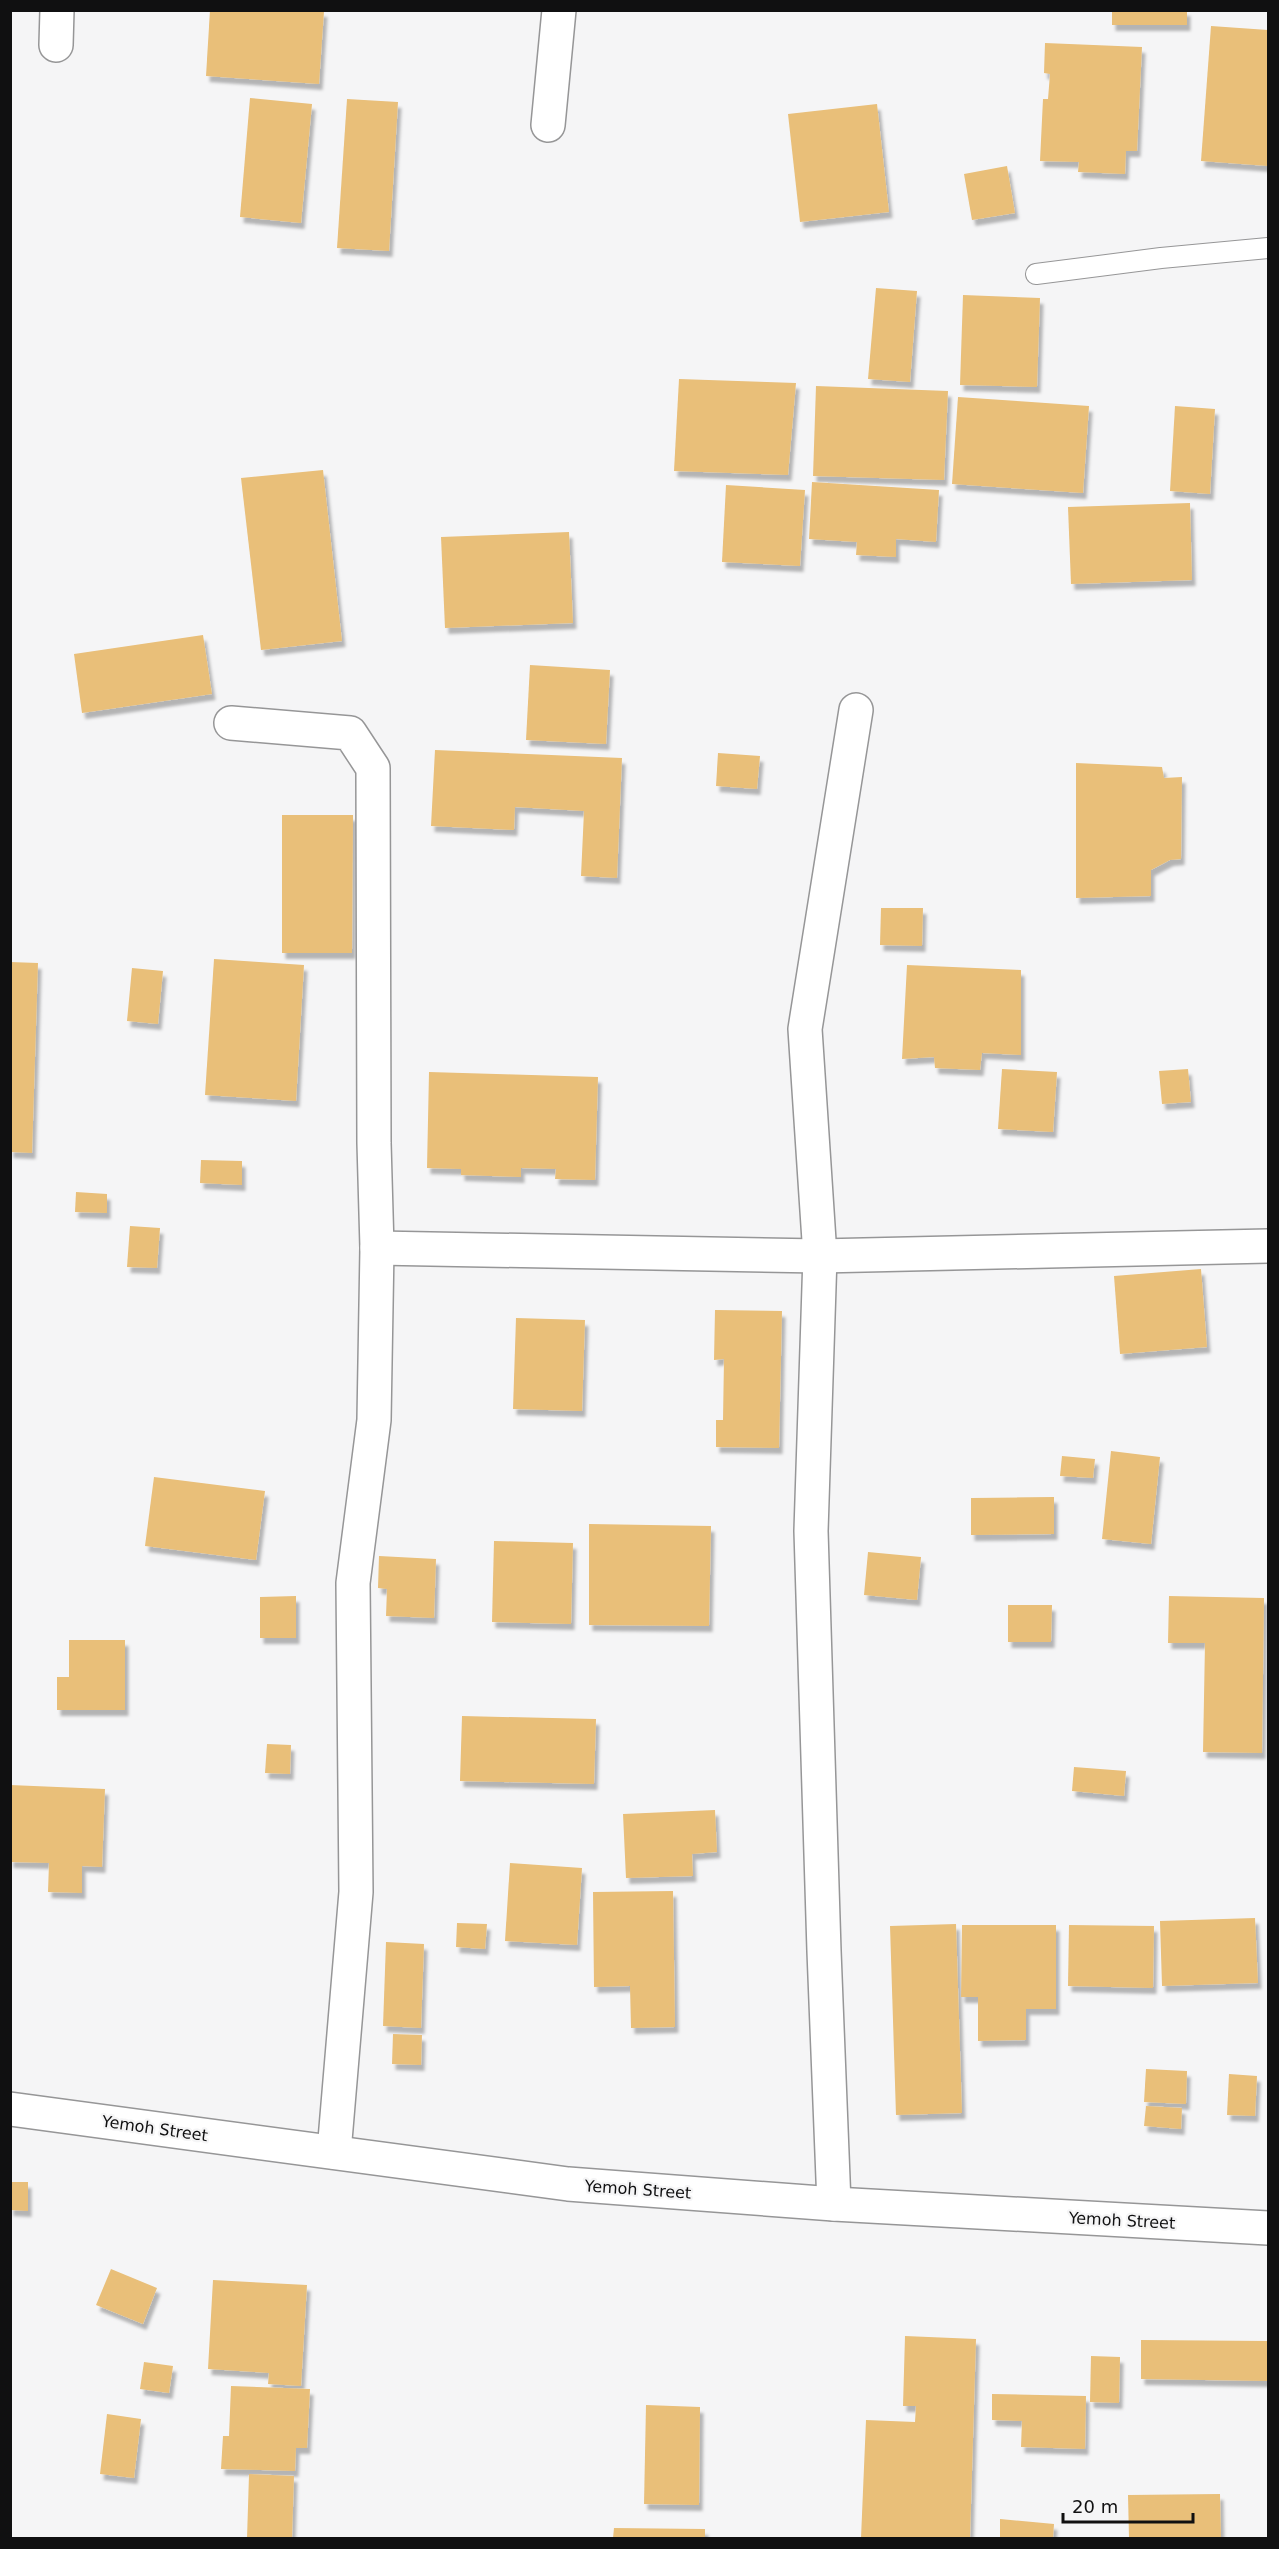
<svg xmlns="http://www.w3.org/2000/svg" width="1279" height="2549" viewBox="0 0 1279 2549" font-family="'DejaVu Sans',sans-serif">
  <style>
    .building { fill: #e9bf79; filter: url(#shadow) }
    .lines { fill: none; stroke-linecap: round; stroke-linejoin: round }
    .service-casing { stroke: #969697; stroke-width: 22 }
    .minor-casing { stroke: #969697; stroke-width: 36 }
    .service { stroke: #fff; stroke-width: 20 }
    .minor { stroke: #fff; stroke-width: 33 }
    .labels { text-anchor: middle; stroke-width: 4.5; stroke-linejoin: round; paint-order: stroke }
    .street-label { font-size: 16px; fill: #101011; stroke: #f5f5f6 }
  </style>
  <defs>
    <filter id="shadow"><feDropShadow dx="3.5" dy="6" stdDeviation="1.5" flood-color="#0004"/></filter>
  </defs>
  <rect width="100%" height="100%" fill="#f5f5f6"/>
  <!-- building -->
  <g class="building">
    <polygon points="210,10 324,11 319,84 206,76"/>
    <rect x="1112" y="10" width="75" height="15"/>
    <polygon points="1211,26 1268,30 1268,166 1201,161"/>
    <polygon points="1045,43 1142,47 1137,151 1126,151 1125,174 1078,172 1079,162 1040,161 1043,99 1048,99 1050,74 1044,73"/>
    <polygon points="250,98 312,104 301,223 240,217"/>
    <polygon points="347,99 398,102 389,251 337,248"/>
    <polygon points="877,104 889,212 800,222 788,114"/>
    <polygon points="1007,166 1015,213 972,220 964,174"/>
    <polygon points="876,288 917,291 910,382 868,379"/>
    <polygon points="963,295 1040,298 1037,387 960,385"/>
    <polygon points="679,379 796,383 788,475 674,471"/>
    <polygon points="816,386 948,391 944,480 813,476"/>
    <polygon points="958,397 1089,406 1083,493 952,484"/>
    <polygon points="1175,406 1215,409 1210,494 1170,491"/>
    <polygon points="323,470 342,641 261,650 241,478"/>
    <polygon points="812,482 939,490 936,542 896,539 896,557 856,555 857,542 809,539"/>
    <polygon points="726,485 805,490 800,566 722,562"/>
    <polygon points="1190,503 1192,580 1071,584 1068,507"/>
    <polygon points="569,532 573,623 445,628 441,537"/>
    <polygon points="203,635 212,694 82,713 74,654"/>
    <polygon points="530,665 610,670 606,744 526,740"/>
    <polygon points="435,750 622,758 617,878 581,876 584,811 515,807 514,830 431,826"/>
    <polygon points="718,753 760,756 757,789 716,786"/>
    <polygon points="1076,763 1162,767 1164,778 1182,777 1181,859 1170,860 1151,870 1151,896 1076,898"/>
    <polygon points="282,815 353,815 352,953 282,953"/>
    <polygon points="881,908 923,908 922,946 880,945"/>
    <polygon points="214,959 304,965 296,1101 205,1095"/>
    <polygon points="10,962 38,963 32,1153 10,1152"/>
    <polygon points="907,965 1021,970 1021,1055 982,1053 980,1070 935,1068 934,1057 902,1059"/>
    <polygon points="132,968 163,971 158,1024 127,1021"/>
    <polygon points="1002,1069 1057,1072 1053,1132 998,1129"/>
    <polygon points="1188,1069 1191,1102 1162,1104 1159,1071"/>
    <polygon points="429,1072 598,1077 595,1180 555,1179 556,1169 521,1168 521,1177 461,1175 461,1169 427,1168"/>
    <polygon points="201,1160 242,1161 242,1185 200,1183"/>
    <polygon points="76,1192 107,1194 107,1213 75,1212"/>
    <polygon points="130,1226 160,1228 157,1268 127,1267"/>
    <polygon points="1201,1269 1207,1347 1120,1354 1114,1276"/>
    <polygon points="715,1310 782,1311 779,1448 716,1447 716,1420 723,1420 724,1359 714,1360"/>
    <polygon points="516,1318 585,1320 582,1411 513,1409"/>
    <polygon points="1111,1451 1160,1457 1151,1544 1102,1539"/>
    <polygon points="1062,1456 1095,1459 1093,1478 1060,1476"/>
    <polygon points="154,1477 265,1491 256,1560 145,1546"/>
    <polygon points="1054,1497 1054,1534 971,1535 971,1498"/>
    <polygon points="589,1524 711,1526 709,1626 589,1625"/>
    <polygon points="494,1541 573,1543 571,1624 492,1622"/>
    <polygon points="868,1552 921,1557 917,1600 864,1595"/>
    <polygon points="379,1556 436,1559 434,1618 386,1616 387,1589 378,1588"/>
    <polygon points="296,1596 296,1638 260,1638 260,1597"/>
    <polygon points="1169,1596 1264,1598 1262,1753 1203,1752 1205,1643 1168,1643"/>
    <polygon points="1008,1605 1052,1605 1051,1642 1008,1642"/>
    <polygon points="69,1640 125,1640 125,1710 57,1710 57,1677 69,1677"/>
    <polygon points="462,1716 596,1719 594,1784 460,1781"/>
    <polygon points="267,1744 291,1745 290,1774 265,1773"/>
    <polygon points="1074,1767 1126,1771 1124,1796 1072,1791"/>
    <polygon points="10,1785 105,1789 102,1867 82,1866 82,1893 48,1892 49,1863 10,1862"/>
    <polygon points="715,1810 717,1852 692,1854 693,1876 626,1878 623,1814"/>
    <polygon points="510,1863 582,1868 577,1945 505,1941"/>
    <polygon points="673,1891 675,2027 631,2028 630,1986 594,1987 593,1892"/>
    <polygon points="1255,1918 1258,1983 1162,1986 1160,1921"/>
    <polygon points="457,1923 487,1924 485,1949 456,1947"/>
    <polygon points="956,1924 962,2113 896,2115 890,1926"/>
    <polygon points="962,1925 1056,1925 1056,2009 1026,2009 1026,2040 978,2041 978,1997 961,1997"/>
    <polygon points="1069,1925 1154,1926 1153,1988 1068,1986"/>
    <polygon points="386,1942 424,1944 421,2028 383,2026"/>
    <polygon points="393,2034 422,2035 421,2065 392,2064"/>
    <polygon points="1146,2069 1187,2071 1186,2104 1144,2102"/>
    <polygon points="1229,2074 1257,2076 1255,2116 1227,2115"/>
    <polygon points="1146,2106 1182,2108 1181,2129 1144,2126"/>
    <polygon points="10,2182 28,2182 28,2211 10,2210"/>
    <polygon points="111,2269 157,2288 143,2324 96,2305"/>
    <polygon points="213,2280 307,2285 301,2386 268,2384 269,2373 208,2369"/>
    <polygon points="905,2336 976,2339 970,2538 861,2538 866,2420 915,2422 916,2406 903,2406"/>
    <polygon points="1141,2340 1268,2341 1268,2381 1141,2379"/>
    <polygon points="1091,2356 1120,2357 1119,2403 1090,2402"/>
    <polygon points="144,2362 173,2366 169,2393 140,2389"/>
    <polygon points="231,2386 310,2389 307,2448 296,2448 295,2471 221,2469 223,2436 229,2436"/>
    <polygon points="992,2394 1086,2396 1085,2449 1021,2447 1022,2421 992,2420"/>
    <polygon points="646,2405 700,2407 699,2505 644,2504"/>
    <polygon points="107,2414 141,2419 134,2478 100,2474"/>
    <polygon points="249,2474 294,2476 292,2538 247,2538"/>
    <polygon points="1220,2494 1221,2538 1129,2538 1128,2495"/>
    <polygon points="1000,2519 1054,2524 1053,2538 1000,2538"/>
    <polygon points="614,2528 705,2529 705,2538 613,2538"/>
  </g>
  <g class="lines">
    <!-- service casing -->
    <g class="service-casing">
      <polyline id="service" points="1036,274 1161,258 1268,248"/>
    </g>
    <!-- minor casing -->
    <g class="minor-casing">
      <g id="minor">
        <polyline points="56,45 57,10"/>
        <polyline points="548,125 559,10"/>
        <polyline points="231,723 350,733 373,768 374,1143 377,1248 374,1420 353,1583 356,1892 334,2152"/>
        <polyline points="377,1248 820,1256 1268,1246"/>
        <polyline points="10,2109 568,2184 834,2204 1268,2228"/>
        <polyline points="834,2204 824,1951 811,1531 820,1256 805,1029 856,710"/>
      </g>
    </g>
    <!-- service -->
    <use href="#service" class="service"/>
    <!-- minor -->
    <use href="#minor" class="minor"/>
  </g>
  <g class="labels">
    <!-- street labels -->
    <g class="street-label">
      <text transform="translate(155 2128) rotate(8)" y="6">Yemoh Street</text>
      <text transform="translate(638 2189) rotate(4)" y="6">Yemoh Street</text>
      <text transform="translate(1122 2220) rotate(3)" y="6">Yemoh Street</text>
    </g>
  </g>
  <!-- border -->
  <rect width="1279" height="2549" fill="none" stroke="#101011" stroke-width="24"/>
  <!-- scale -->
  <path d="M1063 2513v9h130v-9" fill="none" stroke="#101011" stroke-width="3"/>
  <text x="1072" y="2513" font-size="18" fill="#101011" stroke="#f5f5f6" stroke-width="4.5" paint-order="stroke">20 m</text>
</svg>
